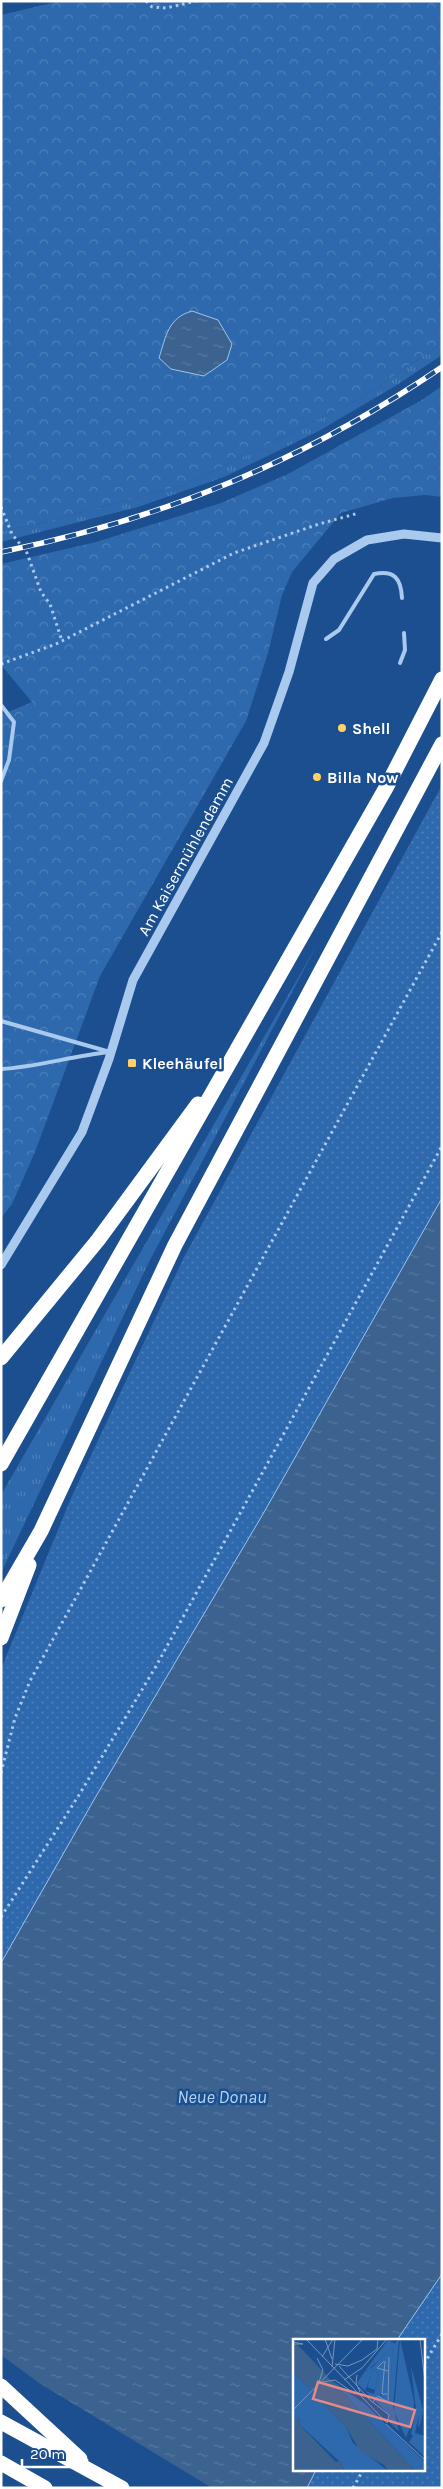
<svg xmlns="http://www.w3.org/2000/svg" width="443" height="2489" viewBox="0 0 443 2489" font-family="Karla,sans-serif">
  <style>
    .grass { fill: url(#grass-tufts) }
    .forest { fill: url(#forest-crowns) }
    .park { fill: url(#park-dots) }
    .water { fill: url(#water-ripples); stroke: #9cc4f0 }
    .pier { fill: #1b4f8f }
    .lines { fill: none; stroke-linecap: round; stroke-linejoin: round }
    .path { stroke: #a9c9ee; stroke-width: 3; stroke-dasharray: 2.5 4; stroke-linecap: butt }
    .service { stroke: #a9c9ee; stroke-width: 4 }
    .tertiary { stroke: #a9c9ee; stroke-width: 9 }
    .motorway { stroke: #fff; stroke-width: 15 }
    .rail-casing { stroke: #fff; stroke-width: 5.5 }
    .rail { stroke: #1b4f8f; stroke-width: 4; stroke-dasharray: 11; stroke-linecap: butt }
    .poi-dot { fill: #ffd166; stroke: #1b4f8f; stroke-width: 2 }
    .labels { text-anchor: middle; stroke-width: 5; stroke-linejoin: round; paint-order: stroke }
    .poi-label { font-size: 16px; font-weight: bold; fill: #fff; stroke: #1b4f8f; text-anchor: start }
    .street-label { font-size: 16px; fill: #fff; stroke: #1b4f8f }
    .water-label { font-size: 18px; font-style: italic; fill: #b5d3f5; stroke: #1b4f8f }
    .inset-road { fill: none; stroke: #7695bc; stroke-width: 1 }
    .view { fill: #e88989; fill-opacity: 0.15; stroke: #e88989; stroke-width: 2.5 }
    .inset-edge { fill: none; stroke: #fff; stroke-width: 2.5 }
  </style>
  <defs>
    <pattern id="grass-tufts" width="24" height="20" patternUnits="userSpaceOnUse" patternTransform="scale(1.25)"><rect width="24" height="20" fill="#2e69ad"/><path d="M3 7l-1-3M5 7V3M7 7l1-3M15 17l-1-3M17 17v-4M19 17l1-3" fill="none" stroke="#4d80b9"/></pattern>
    <pattern id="forest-crowns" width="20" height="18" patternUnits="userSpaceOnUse" patternTransform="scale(1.25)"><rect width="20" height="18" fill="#2e69ad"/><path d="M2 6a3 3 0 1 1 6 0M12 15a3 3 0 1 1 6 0" fill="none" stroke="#4d80b9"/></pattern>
    <pattern id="park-dots" width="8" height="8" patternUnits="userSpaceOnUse" patternTransform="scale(1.25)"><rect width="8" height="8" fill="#2e69ad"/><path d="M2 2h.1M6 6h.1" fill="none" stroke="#4d80b9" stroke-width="1.8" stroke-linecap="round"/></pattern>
    <pattern id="water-ripples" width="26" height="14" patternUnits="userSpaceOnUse" patternTransform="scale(1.25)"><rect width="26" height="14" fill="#3c6290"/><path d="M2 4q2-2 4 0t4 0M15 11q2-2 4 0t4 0" fill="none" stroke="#597aa1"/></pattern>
  </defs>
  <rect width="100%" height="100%" fill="#1b4f8f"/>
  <!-- grass -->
  <g class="grass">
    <polygon points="442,343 442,355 397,385 317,432 224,477 138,507 1,542 1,531 30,526 187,484 363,397"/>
    <polygon points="318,943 150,1260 1,1573 1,1495"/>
  </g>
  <!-- forest -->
  <g class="forest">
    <polygon points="60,1 219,1 220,3 442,1 442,343 363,397 187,484 30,526 1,531 1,15"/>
    <polygon points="442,386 442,497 425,495 393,498 341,513 292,572 282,595 268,653 246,721 100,976 35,1152 12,1204 1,1218 1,715 32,702 1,665 1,564 96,542 221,503 288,474 420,401"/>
  </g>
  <!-- park -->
  <g class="park">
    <polygon points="442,785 442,1198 263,1514 1,1962 1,1669 71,1498 184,1257"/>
    <polygon points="442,2274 442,2488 307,2488 316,2470 424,2470 424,2340 397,2340"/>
  </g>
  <!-- water -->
  <g class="water">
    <path d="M 192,311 L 218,320 L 232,344 L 227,360 L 204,376 L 171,369 L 159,358 C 166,336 168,318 192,311 Z"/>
    <polygon points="442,1198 442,2274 397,2340 294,2340 294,2470 316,2470 307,2488 1,2488 1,1963 95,1798 263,1514"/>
  </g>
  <!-- pier -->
  <polygon class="pier" points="1,2355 39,2383 212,2488 1,2488"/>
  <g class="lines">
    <!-- path -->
    <g class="path">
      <polyline points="146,1 152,7 166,8 196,1"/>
      <polyline points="1,507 12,534 27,553 41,592 50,604 62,641"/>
      <polyline points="1,664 56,644 234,553 319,524 359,513"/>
      <polyline points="1,1773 15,1718 30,1681 442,932"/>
      <polyline points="1,1917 79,1795 155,1668 442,1146"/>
      <polyline points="424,2364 442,2334"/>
      <polyline points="353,2488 363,2470"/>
    </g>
    <!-- service -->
    <g class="service">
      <path d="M 326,639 L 339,630 L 374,574 C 394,570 401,578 402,598"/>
      <polyline points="400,663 405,650 404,633"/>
      <polyline points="1,705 14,722 9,760 1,781"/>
      <polyline points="1,1021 110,1052"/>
      <path d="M 1,1069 C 37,1067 72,1056 109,1052"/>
    </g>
    <!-- tertiary -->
    <polyline class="tertiary" points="1,1265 82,1132 109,1059 133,980 264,743 289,672 313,583 334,559 367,540 404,534 442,538"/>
    <!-- motorway -->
    <g class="motorway">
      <polyline points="1,1358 98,1240 198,1104"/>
      <polyline points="1,1464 387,786 442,679"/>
      <polyline points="1,1600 41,1531 175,1245 442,744"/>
      <polyline points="1,1638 29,1565"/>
      <polyline points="1,2386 80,2459"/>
      <polyline points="1,2422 122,2488"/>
      <polyline points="1,2463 45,2488"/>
    </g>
    <!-- rail casing -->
    <g class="rail-casing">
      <path id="rail" d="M 1,552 C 164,519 305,460 442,367"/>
    </g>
    <!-- rail -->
    <use href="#rail" class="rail"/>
  </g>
  <!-- markers -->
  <g class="poi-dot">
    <circle cx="342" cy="728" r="5"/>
    <circle cx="317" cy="777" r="5"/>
    <rect x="127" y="1058" width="10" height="10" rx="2.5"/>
  </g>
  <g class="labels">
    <!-- poi labels -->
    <g class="poi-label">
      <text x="352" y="734">Shell</text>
      <text x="327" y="783">Billa Now</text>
      <text x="142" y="1069">Kleehäufel</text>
    </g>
    <!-- street labels -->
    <g class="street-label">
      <text transform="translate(185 856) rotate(-61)" y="6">Am Kaisermühlendamm</text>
    </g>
    <!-- water labels -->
    <g class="water-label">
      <text x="222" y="2103">Neue Donau</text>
    </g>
  </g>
  <!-- overview -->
  <g transform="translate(293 2339)">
    <rect width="132" height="132" fill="#1b4f8f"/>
    <path d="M 95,1 L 102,5 L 83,24 L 80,21 ZM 79,27 L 78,30 L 86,35 L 82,51 L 74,48 L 79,34 L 73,32 Z" fill="#2e69ad"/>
    <path d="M 106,0 L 100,68 L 106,92 L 97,84 L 96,76 L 64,44 L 80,21 L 83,24 L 73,32 L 79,34 L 72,52 L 81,55 L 86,35 L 87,56 L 96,63 L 100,6 ZM 107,0 L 121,62 L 120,79 L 113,99 L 101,72 ZM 118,27 L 130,71 L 128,83 L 126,87 L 132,92 L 125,87 L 126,75 L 122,94 L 132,97 L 132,118 L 116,103 L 120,97 L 118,95 L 123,70 Z" fill="#2e69ad"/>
    <path d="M 100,6 L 97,61 L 93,62 L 85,52 L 86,35 L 78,30 ZM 0,33 L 53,88 L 60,104 L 95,132 L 52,132 L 47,123 L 6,85 L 7,79 L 4,81 L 0,78 ZM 38,41 L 71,64 L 132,123 L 132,132 L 123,132 Z" fill="#2e69ad"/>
    <path d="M 0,4 L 6,7 L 123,132 L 95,132 L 91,126 L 67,112 L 53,88 L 0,33 ZM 4,77 L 7,79 L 6,85 L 43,123 L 46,122 L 52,132 L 0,132 L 0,78 L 4,81 Z" fill="#3c6290"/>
    <path class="inset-road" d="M 13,0 L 94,84M 32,0 L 39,20M 127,0 L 133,51M 0,3 L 10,5 L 1,5M 29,18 L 40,0M 24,19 L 30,31 L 26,43M 91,22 L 84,29 L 95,32M 92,22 L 89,55 L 94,55M 42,25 L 55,27 L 69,21 L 84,10 L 85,0M 46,27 L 77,61 L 96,76 L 94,84M 39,28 L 42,0M 64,36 L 63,44 L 67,53M 51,41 L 69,29 L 94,0M 30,43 L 42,41 L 62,55M 80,63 L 85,57 L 95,63 L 96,18M 0,71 L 70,0M 93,85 L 133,122"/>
    <path class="view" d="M 25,43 L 122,71 L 117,88 L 20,60 Z"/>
    <rect width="132" height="132" class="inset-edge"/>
  </g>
  <!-- border -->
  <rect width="443" height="2489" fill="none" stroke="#ffffff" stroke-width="5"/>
  <!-- scale -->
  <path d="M22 2459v8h65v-8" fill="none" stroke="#ffffff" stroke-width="2.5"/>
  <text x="30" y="2459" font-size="15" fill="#ffffff" stroke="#1b4f8f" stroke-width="4" paint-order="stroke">20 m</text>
</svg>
